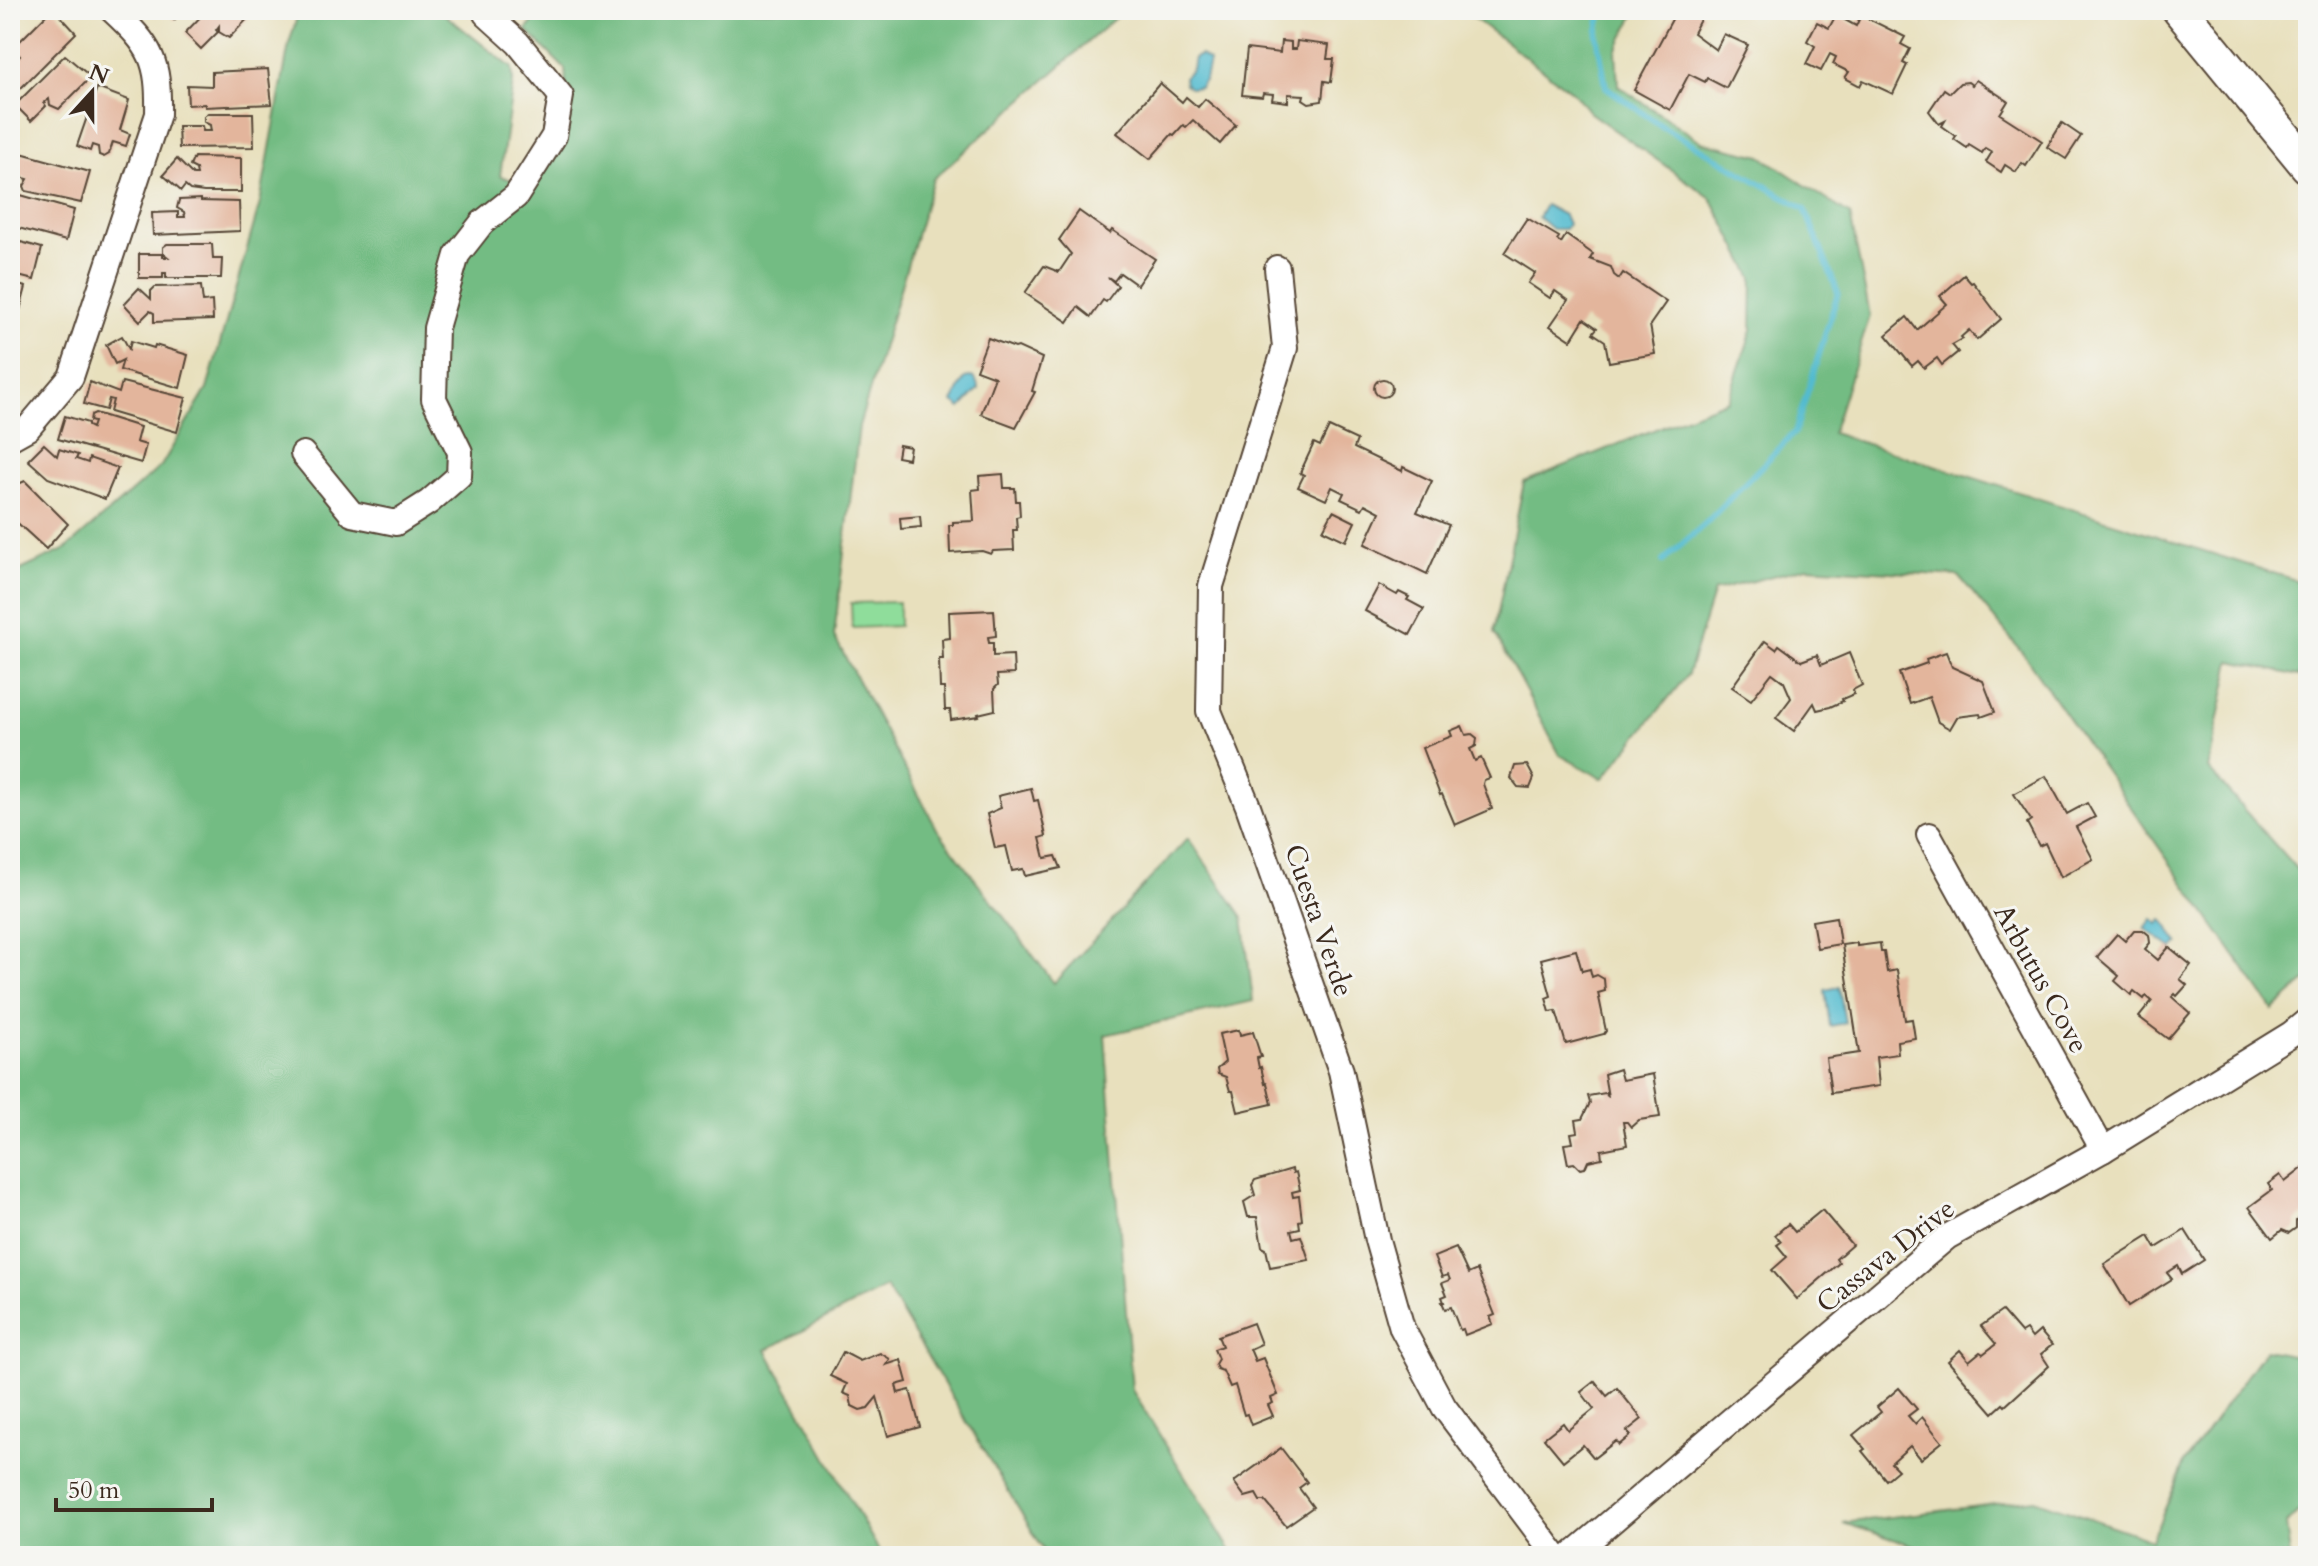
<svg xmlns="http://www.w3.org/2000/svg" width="2318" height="1566" viewBox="0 0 2318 1566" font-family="Cardo,serif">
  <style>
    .green { fill: #8fdd9b; stroke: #65845c; stroke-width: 2 }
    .forest { fill: #73bc83; stroke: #577350; stroke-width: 2 }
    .water { fill: #52bbcf; stroke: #467276; stroke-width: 2 }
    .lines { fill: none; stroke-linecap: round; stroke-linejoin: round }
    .stream { stroke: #52bbcf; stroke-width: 6 }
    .building { fill: #e3b59c }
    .street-casing { stroke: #554536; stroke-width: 28 }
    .secondary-casing { stroke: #554536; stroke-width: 38 }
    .street { stroke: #fff; stroke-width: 24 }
    .secondary { stroke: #fff; stroke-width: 34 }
    .labels { text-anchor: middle; stroke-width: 6; stroke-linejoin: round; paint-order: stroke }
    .street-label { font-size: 28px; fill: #3b2a1e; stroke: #f6f6f2 }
  </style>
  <rect width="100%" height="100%" fill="#f6f6f2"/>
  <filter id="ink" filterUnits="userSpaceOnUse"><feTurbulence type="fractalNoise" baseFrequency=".0125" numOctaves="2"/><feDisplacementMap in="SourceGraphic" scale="16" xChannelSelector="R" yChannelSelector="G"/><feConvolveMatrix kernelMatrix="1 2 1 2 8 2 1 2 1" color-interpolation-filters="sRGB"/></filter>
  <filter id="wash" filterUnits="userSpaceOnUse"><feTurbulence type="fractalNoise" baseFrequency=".006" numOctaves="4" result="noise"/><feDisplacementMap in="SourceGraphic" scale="32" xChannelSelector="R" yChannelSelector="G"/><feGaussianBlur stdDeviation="1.8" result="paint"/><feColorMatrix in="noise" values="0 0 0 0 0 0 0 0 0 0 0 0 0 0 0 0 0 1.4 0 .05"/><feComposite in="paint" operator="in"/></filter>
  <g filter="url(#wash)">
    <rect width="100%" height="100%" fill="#e8e0bd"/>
    <!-- green -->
    <polygon class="green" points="899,602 899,626 852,628 851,603"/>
    <!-- forest -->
    <g class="forest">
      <polygon points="299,10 439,10 512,68 513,82 500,176 529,186 568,108 565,69 526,30 543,10 1124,10 933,179 859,426 834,636 937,829 1054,983 1188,838 1243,917 1253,1001 1105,1035 1132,1390 1234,1556 1047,1556 886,1287 766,1350 882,1556 10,1556 10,575 66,549 161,466 207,389 260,203 289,44"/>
      <polygon points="1463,10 1637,10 1616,51 1618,86 1702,142 1761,156 1850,215 1870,316 1832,433 2308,584 2308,678 2231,661 2208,769 2308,882 2308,979 2273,1010 2022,652 1959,576 1807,567 1714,591 1688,674 1603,779 1560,755 1494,632 1524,482 1728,400 1752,330 1753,278 1711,198 1589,112 1575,94"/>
      <polygon points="2265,1350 2308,1358 2308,1503 2286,1524 2290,1556 1946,1556 1843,1523 2035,1499 2152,1540 2184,1463"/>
    </g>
    <!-- water -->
    <g class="water">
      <polygon points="1201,55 1209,61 1205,79 1199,87 1191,88 1185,84 1184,77 1192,69 1194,58"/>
      <polygon points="1545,205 1564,215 1568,224 1565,229 1552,229 1538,217"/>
      <polygon points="970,377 975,378 979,389 961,408 953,402 965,378"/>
      <path d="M 2152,919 L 2158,924 L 2162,920 C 2170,925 2170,936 2179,943 L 2173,949 L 2145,928 Z"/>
      <polygon points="1839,987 1845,1023 1830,1026 1825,990"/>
    </g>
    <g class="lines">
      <!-- stream -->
      <polyline class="stream" points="1602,10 1597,35 1606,87 1663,127 1805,209 1838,293 1795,432 1706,523 1663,561"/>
    </g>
    <g id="blocks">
      <!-- building -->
      <g class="building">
        <polygon points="51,10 57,12 76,33 20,89 10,79 10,66 20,56 13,48"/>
        <polygon points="164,10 185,10 174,20"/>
        <polygon points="207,10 256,10 229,38 219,32 219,26 216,30 218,32 201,49 185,33"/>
        <polygon points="1677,10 1696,10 1703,14 1693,33 1716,50 1724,34 1748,45 1726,88 1707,78 1705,82 1689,74 1670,110 1634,90"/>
        <polygon points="1836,15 1856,26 1861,15 1905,37 1901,44 1910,49 1903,63 1907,65 1893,94 1863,80 1860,86 1845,78 1849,72 1833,64 1836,57 1830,54 1821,71 1806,64 1815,46 1807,41 1817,22 1829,28"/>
        <polygon points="1281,41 1291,42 1291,49 1296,49 1297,41 1329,45 1327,59 1334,59 1331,82 1324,81 1322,101 1309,103 1303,99 1304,95 1288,94 1288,102 1272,100 1273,94 1263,93 1262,97 1242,95 1247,49 1280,53"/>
        <polygon points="65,55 91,77 59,109 50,105 49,99 44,103 46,106 31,121 15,105"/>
        <polygon points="268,69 272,104 205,107 205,104 188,105 187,85 212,86 212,72"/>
        <polygon points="1976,80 2008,101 2000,114 2042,141 2026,166 2022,163 2016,172 2005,165 2001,172 1986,162 1992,152 1985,148 1982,153 1969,145 1967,148 1954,139 1956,136 1942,126 1945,121 1939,124 1929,111 1944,89 1950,93 1960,83 1968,82 1972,85"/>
        <polygon points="1160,83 1182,102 1186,97 1198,107 1205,99 1236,125 1220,144 1193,120 1186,127 1183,125 1174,135 1172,134 1150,159 1117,133"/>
        <polygon points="97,88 129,100 120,130 130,134 126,146 113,142 109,154 104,157 99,155 98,147 92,145 90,151 77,146"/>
        <polygon points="208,113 253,113 254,147 179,148 178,126 202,126 203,131 211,131 210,125 204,122 204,116"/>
        <polygon points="2062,123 2081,136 2066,159 2047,147"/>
        <polygon points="10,150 90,172 81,203 26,191 24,186 28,179 10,174"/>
        <polygon points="194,157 241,158 241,192 204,192 190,190 185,186 181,191 163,175 177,159 193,175 197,175 196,169 190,166"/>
        <polygon points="10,192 15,193 16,198 17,194 74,210 66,241 11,226 10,217 15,214 10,213"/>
        <polygon points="201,199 201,201 239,202 240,231 153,235 152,213 178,212 178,217 185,217 184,212 177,208 179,200"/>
        <polygon points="1079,211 1110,233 1112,230 1155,259 1137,285 1120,273 1114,281 1108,277 1118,286 1106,302 1103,300 1091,317 1078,307 1068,322 1025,293 1044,266 1059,272 1071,254 1059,240"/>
        <polygon points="1527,218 1559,237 1557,240 1561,243 1566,235 1593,254 1590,259 1611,267 1614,275 1619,279 1623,273 1666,302 1650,325 1655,354 1609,362 1605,341 1593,333 1597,328 1584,319 1571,340 1550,326 1568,300 1555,291 1550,298 1528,283 1535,273 1504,253"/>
        <polygon points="10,239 42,248 34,280 10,274"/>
        <polygon points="167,244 212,244 213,259 222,259 221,278 166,278 166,273 163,273 163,278 139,278 139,254 163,254 163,257 168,257 163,253 163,247"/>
        <polygon points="1964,275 1971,283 1973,282 2001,319 1977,340 1969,330 1961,337 1963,339 1952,345 1958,352 1942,365 1937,358 1924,368 1918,361 1912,366 1886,335 1907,317 1917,330 1947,304 1940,296"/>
        <polygon points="10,283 26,287 19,314 10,312"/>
        <polygon points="201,286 203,302 212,301 213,320 154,322 154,313 150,311 140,321 124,304 139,288 151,299 151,291 155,287"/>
        <polygon points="122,336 129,349 131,341 154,348 155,345 188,355 180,388 120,370 123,360 115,364 106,345"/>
        <polygon points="988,338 1015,348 1018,347 1042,358 1032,391 1035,392 1016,427 981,414 995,377 976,370"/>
        <circle cx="1383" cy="388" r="9"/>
        <polygon points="90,382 119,393 122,382 186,398 177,432 110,412 113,400 109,399 106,410 84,404"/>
        <polygon points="95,413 140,427 136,442 146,445 141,463 58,439 65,416 88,423 88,426 92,428 94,422 90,421 91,415"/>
        <polygon points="1329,427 1357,440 1354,448 1402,471 1403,467 1432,481 1417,512 1449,525 1427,574 1365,544 1380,512 1365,504 1362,509 1341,499 1344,493 1332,487 1326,500 1298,487 1304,475 1300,473 1314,443 1320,446"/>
        <polygon points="44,444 57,456 59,449 78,455 76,459 88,463 89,458 118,468 105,499 48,478 28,460"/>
        <polygon points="899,445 910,447 908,459 897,457"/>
        <polygon points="1003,474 1004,488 1015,488 1016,501 1019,501 1020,516 1016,517 1017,530 1013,530 1014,550 993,551 991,554 982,551 950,553 949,525 953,525 953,522 974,521 972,490 980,489 979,476"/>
        <polygon points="25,481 68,524 46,549 10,516 10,492 12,490 15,493 18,490 15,488 16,485"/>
        <polygon points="1333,511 1355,522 1346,541 1323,530"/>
        <polygon points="920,516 921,527 901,529 900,518"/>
        <polygon points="1379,585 1397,595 1399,592 1409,597 1407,600 1424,609 1410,635 1365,611"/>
        <polygon points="994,610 996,636 988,637 989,643 993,643 993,656 1013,655 1014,674 997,675 998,685 994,689 995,710 978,714 979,716 951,720 950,710 945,710 944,688 940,688 939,659 943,659 942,639 950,638 949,612"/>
        <polygon points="1765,641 1776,649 1779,645 1801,661 1817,655 1821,665 1849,653 1862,685 1853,690 1854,694 1842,699 1843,701 1830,707 1817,710 1814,703 1794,731 1776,718 1791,698 1784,682 1772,673 1751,700 1732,687"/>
        <polygon points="1946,652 1952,667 1983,681 1995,712 1981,717 1980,714 1957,717 1950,729 1938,722 1929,697 1910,704 1899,673 1927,663 1926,659"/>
        <polygon points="1462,726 1466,735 1472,734 1477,738 1476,746 1470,749 1475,761 1481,758 1490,778 1484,780 1483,784 1492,809 1455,825 1442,794 1440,795 1422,748 1452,736 1450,731"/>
        <polygon points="1527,765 1534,778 1530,788 1518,787 1511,778 1515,766"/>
        <polygon points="2046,776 2067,814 2087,803 2095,817 2076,827 2093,859 2061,877 2045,843 2039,846 2027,823 2031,820 2014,794"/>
        <polygon points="1031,788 1034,801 1038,800 1046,836 1040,838 1045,858 1056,856 1061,868 1025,876 1023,869 1012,871 1006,846 995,848 987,814 1001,808 998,796"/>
        <polygon points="1836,917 1840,944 1817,948 1812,921"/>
        <polygon points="2134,930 2143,930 2149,935 2150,943 2145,949 2158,960 2169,947 2191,965 2180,979 2187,985 2177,996 2175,994 2172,997 2190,1013 2168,1039 2139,1017 2152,1001 2146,996 2144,999 2134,991 2131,995 2115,981 2119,976 2097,957 2117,934 2125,941"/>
        <polygon points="1857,943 1857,946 1880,943 1881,952 1884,952 1887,972 1897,970 1905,1020 1912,1019 1915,1038 1897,1041 1898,1054 1876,1057 1879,1086 1831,1093 1826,1058 1859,1053 1842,945"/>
        <polygon points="1576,950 1582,971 1590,969 1592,977 1597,975 1604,979 1605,991 1598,993 1606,1031 1604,1034 1566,1044 1556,1011 1550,1012 1546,998 1551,996 1541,959"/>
        <polygon points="1239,1030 1240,1035 1253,1032 1261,1057 1257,1058 1259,1068 1261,1067 1265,1084 1267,1083 1272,1104 1238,1112 1233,1091 1230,1091 1226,1077 1218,1074 1217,1069 1225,1062 1219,1034"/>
        <polygon points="1619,1069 1622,1080 1653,1074 1660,1117 1639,1120 1631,1127 1627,1122 1623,1122 1627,1145 1601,1150 1602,1158 1588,1161 1585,1168 1580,1169 1574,1163 1568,1164 1564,1144 1573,1143 1571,1133 1578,1132 1576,1120 1582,1119 1590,1103 1588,1096 1605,1093 1608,1097 1604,1074"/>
        <polygon points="2308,1164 2308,1212 2296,1221 2296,1228 2289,1233 2282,1230 2272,1238 2249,1207 2272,1190 2268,1184 2280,1175 2285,1182"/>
        <polygon points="1292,1169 1293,1173 1296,1172 1300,1190 1292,1192 1293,1197 1299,1196 1302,1220 1299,1221 1300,1228 1291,1230 1293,1238 1301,1236 1309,1260 1270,1267 1266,1249 1262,1247 1257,1217 1248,1217 1244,1202 1255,1195 1252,1185 1255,1180"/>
        <polygon points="1822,1210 1852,1245 1836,1259 1839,1263 1797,1299 1772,1270 1787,1257 1777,1245 1781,1242 1775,1235 1788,1224 1795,1232"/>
        <polygon points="2185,1230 2204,1260 2182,1274 2178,1266 2167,1273 2172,1279 2129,1306 2104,1264 2149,1236 2156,1248"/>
        <polygon points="1456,1248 1468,1274 1477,1270 1495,1315 1490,1317 1493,1324 1465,1335 1463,1329 1460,1330 1451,1307 1445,1309 1442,1302 1444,1302 1442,1297 1447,1295 1442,1283 1450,1280 1448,1275 1442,1277 1434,1257"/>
        <polygon points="2002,1311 2021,1333 2026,1330 2032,1338 2040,1331 2052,1345 2041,1354 2049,1366 2005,1406 2003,1404 1993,1413 1948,1361 1960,1350 1969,1361 1980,1352 1983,1354 1996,1344 1981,1326"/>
        <polygon points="1253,1323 1261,1344 1250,1349 1255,1361 1263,1358 1278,1395 1271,1398 1273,1403 1268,1405 1273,1416 1251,1425 1247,1414 1244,1415 1235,1385 1230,1387 1223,1371 1217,1369 1215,1364 1218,1359 1214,1349 1222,1346 1218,1336"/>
        <polygon points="843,1352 860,1361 880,1353 890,1359 886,1365 901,1360 907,1382 896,1385 898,1393 910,1390 920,1427 888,1436 877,1397 868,1408 860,1410 852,1406 850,1396 843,1393 847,1384 830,1376"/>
        <polygon points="1595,1381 1607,1396 1617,1388 1642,1419 1627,1431 1631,1435 1619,1445 1616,1441 1594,1458 1583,1445 1563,1461 1544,1438 1563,1423 1568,1430 1594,1409 1581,1392"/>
        <polygon points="1899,1388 1917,1409 1908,1416 1915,1424 1922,1417 1942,1442 1921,1459 1910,1446 1891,1463 1898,1470 1886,1480 1862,1451 1865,1449 1853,1435 1881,1412 1877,1407"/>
        <polygon points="1281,1448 1307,1482 1299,1488 1313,1507 1286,1526 1265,1501 1260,1501 1256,1494 1245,1497 1234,1482"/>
      </g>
    </g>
  </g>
  <g filter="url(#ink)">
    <use href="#blocks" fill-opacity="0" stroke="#554536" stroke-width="2"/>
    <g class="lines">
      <!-- street casing -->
      <g class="street-casing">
        <g id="street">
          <polyline points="1277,268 1285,348 1211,586 1209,711 1248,806 1341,1071 1377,1240 1402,1328 1444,1407 1556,1556"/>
          <path d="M 10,438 L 28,428 L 71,377 L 158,114 C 159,60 152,47 112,10"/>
          <polyline points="303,454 352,514 396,523 429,502 459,476 460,452 434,399 436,328 457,255 482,223 516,196 554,136 561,96 518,43 486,14 485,10"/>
          <polyline points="1929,835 2103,1150"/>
          <polyline points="1571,1556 1947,1237 2103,1150 2291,1034 2308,1020"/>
        </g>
      </g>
      <!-- secondary casing -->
      <g class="secondary-casing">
        <polyline id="secondary" points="2180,10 2308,166"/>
      </g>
      <!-- street -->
      <use href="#street" class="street"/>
      <!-- secondary -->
      <use href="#secondary" class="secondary"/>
    </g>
  </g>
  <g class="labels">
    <!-- street labels -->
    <g class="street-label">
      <text transform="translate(1320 920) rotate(71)" y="10">Cuesta Verde</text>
      <text transform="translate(2042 978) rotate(61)" y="10">Arbutus Cove</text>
      <text transform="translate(1885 1255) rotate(-38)" y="10">Cassava Drive</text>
    </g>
  </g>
  <!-- margin -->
  <rect width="2318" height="1566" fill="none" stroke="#f6f6f2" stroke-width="40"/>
  <!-- north arrow -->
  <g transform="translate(92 92) rotate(21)" stroke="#f6f6f2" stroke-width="6" paint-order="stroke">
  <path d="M0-6L14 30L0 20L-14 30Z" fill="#3b2a1e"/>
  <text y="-12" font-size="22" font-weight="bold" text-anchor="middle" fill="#3b2a1e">N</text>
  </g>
  <!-- scale -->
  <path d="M56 1498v12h156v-12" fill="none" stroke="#3b2a1e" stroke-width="4"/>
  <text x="68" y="1498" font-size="24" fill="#3b2a1e" stroke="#f6f6f2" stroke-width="6" paint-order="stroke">50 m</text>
</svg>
